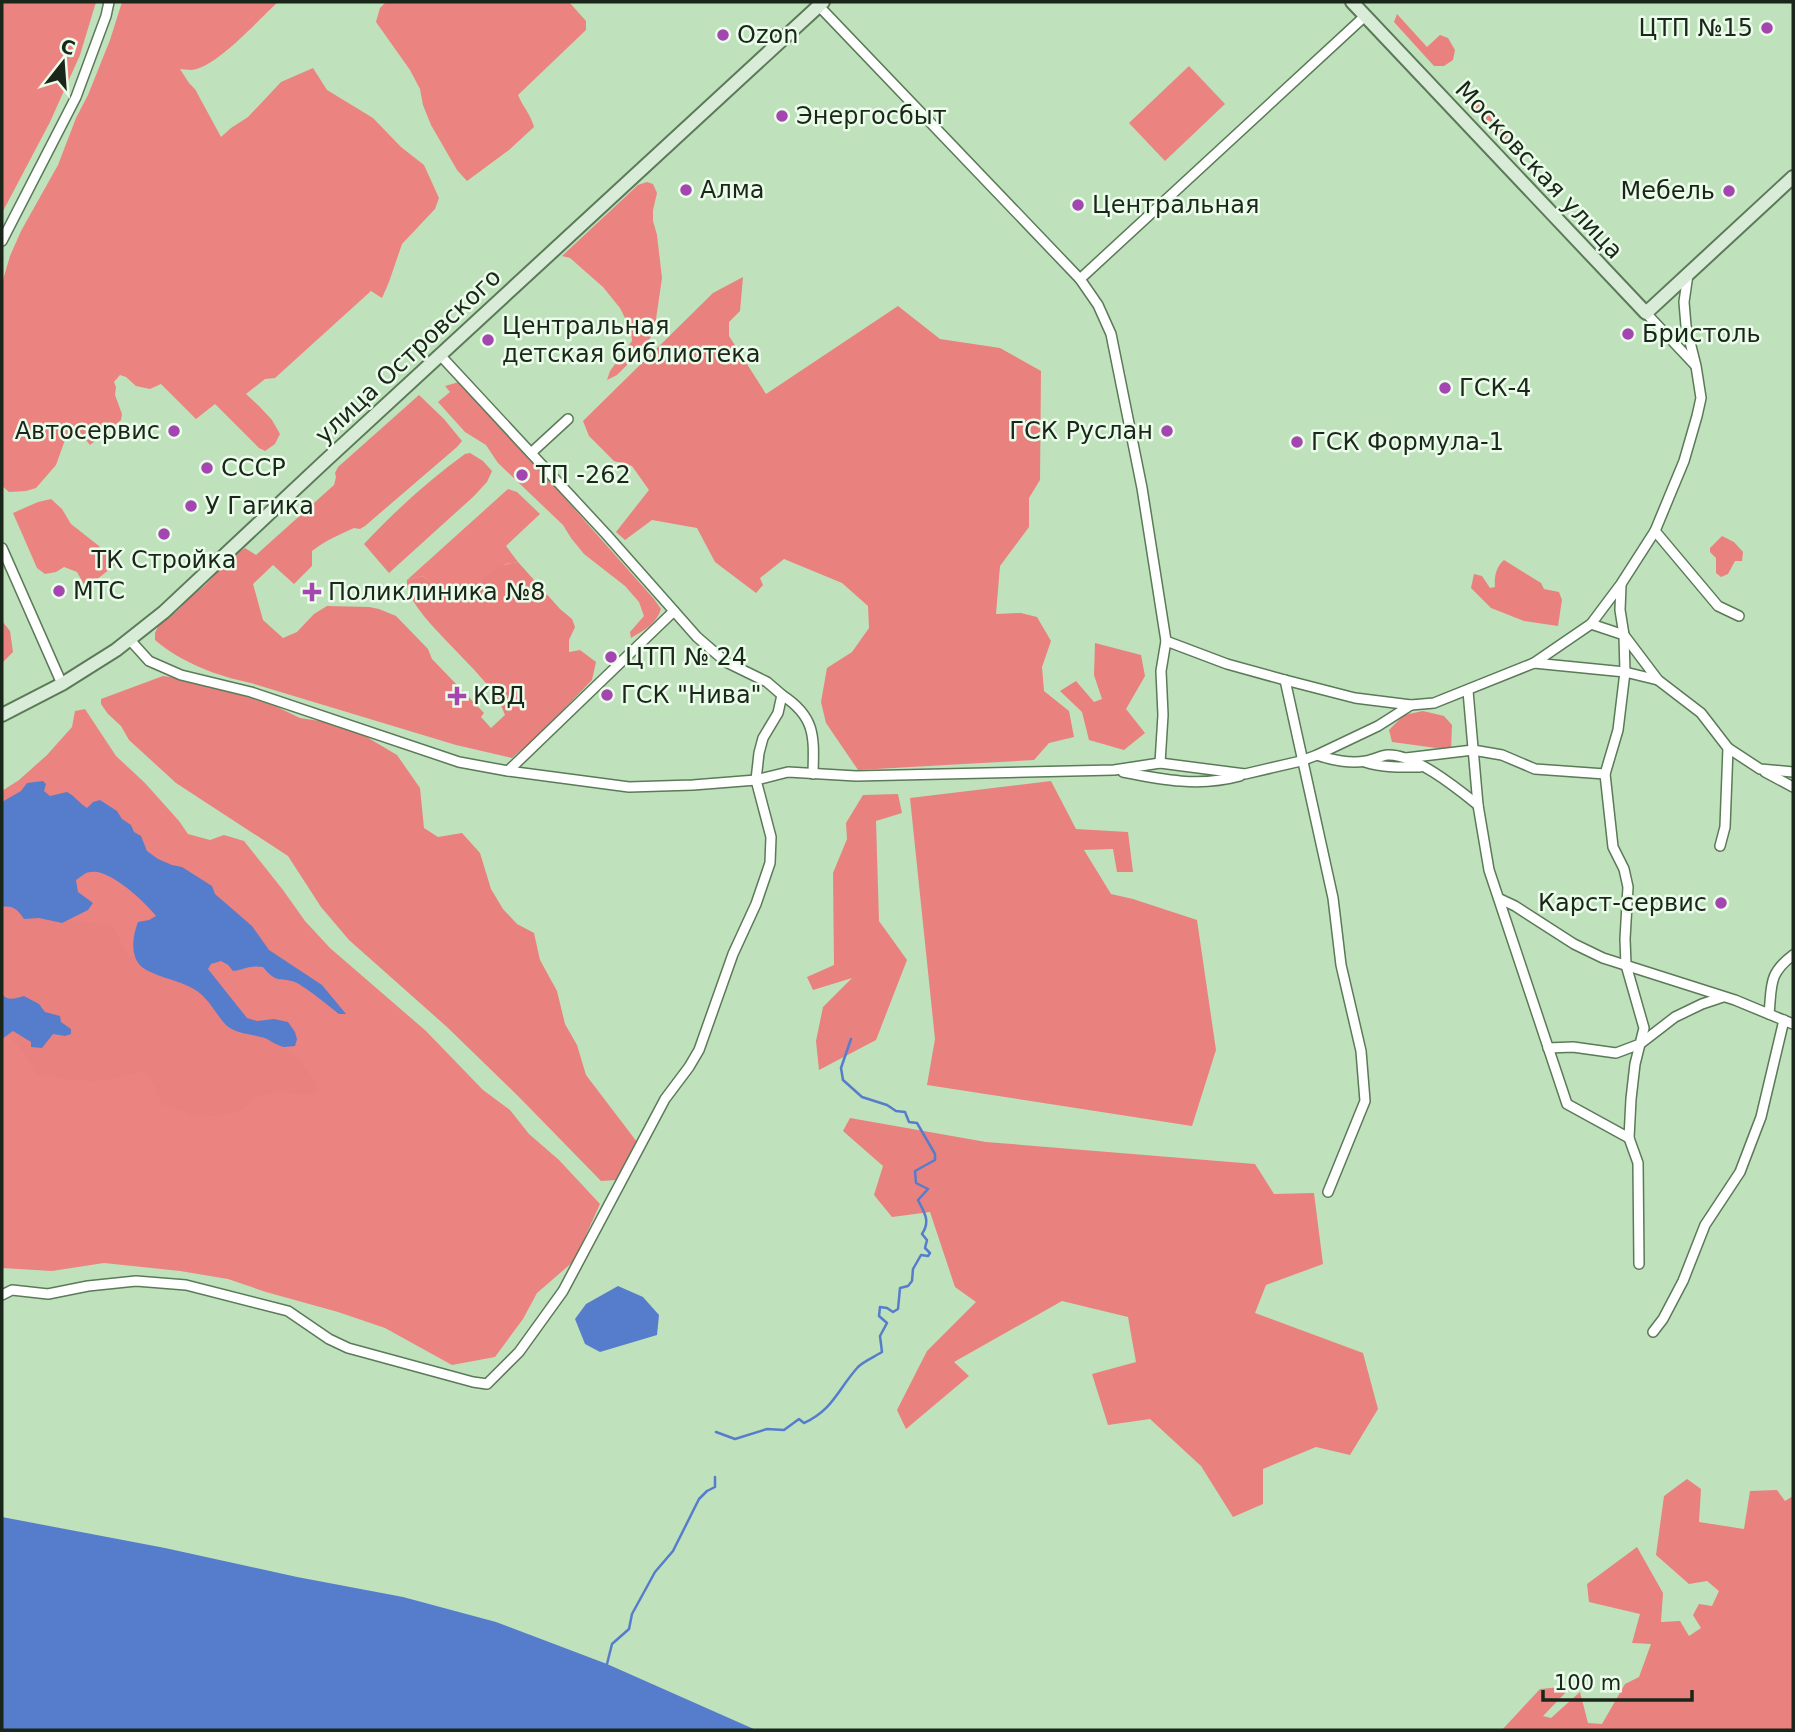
<svg xmlns="http://www.w3.org/2000/svg" width="1795" height="1732" viewBox="0 0 1795 1732" font-family="'DejaVu Sans',sans-serif">
  <style>
    .green { fill: #eb8480 }
    .forest { fill: #e9827e }
    .water { fill: #567dcc }
    .lines { fill: none; stroke-linecap: round; stroke-linejoin: round }
    .stream { stroke: #567dcc; stroke-width: 2.5 }
    .street-casing { stroke: #5b7a58; stroke-width: 12 }
    .secondary-casing { stroke: #5b7a58; stroke-width: 16 }
    .street { stroke: #fff; stroke-width: 9 }
    .secondary { stroke: #d9ecd8; stroke-width: 12 }
    .poi-dot { fill: #a446af; stroke: #ebfdea; stroke-width: 2.5 }
    .labels { text-anchor: middle; stroke-width: 5; stroke-linejoin: round; paint-order: stroke }
    .poi-label { font-size: 24px; fill: #192619; stroke: #ebfdea; text-anchor: start }
    .street-label { font-size: 24px; fill: #192619; stroke: #ebfdea }
  </style>
  <rect width="100%" height="100%" fill="#bfe1bc"/>
  <!-- green -->
  <g class="green">
    <polygon points="2,2 96,2 80,55 50,122 2,213"/>
    <path d="M 122,2 L 278,2 C 258,20 216,68 191,70 C 187,70 183,69 180,69 L 189,83 L 195,89 L 221,137 L 231,128 L 248,117 L 281,82 L 313,68 L 327,90 L 373,118 L 401,147 L 424,165 L 439,198 L 435,209 L 402,244 L 389,282 L 382,298 L 371,291 L 275,378 L 265,379 L 246,394 L 259,406 L 272,420 L 280,434 L 275,444 L 265,451 L 259,448 L 215,404 L 196,419 L 161,384 L 150,389 L 136,386 L 126,377 L 120,375 L 114,382 L 116,387 L 115,395 L 122,414 L 121,420 L 90,445 L 80,432 L 71,432 L 65,440 L 56,465 L 36,488 L 26,491 L 9,492 L 2,486 L 2,334 L 3,325 L 2,283 L 10,256 L 21,231 L 58,165 L 76,118 L 88,95 L 110,40 Z"/>
    <path d="M 386,2 L 569,2 L 586,21 L 586,30 L 518,95 C 523,107 531,115 534,127 L 509,150 L 467,181 L 457,170 L 431,125 L 423,105 L 420,89 L 410,70 L 376,22 L 380,8 Z"/>
    <polygon points="1189,66 1225,104 1165,161 1129,123"/>
    <polygon points="647,182 653,184 657,193 653,210 653,221 657,235 662,278 655,326 651,337 643,349 617,375 607,380 610,371 632,341 631,330 620,308 603,287 570,258 562,256 638,185"/>
    <path d="M 459,382 L 486,409 L 654,599 L 661,609 C 657,623 643,631 631,638 L 630,632 L 644,616 L 639,602 L 625,586 L 584,554 L 571,538 L 563,525 L 498,463 L 486,445 L 465,432 L 438,402 L 450,392 L 445,386 Z"/>
    <polygon points="508,489 517,492 540,514 506,546 518,562 506,564 480,583 476,591 467,599 456,601 444,594 423,576 407,580"/>
    <polygon points="51,499 62,509 71,524 99,546 115,565 86,588 77,572 64,567 56,572 45,574 37,568 13,513 38,502"/>
    <polygon points="85,709 116,756 145,783 179,821 188,834 210,840 224,835 244,841 283,890 305,921 330,948 426,1031 483,1090 510,1110 529,1134 559,1160 600,1204 574,1261 537,1293 523,1319 495,1357 452,1365 385,1328 338,1312 266,1292 228,1279 180,1271 104,1263 52,1271 2,1268 2,791 19,780 47,755 72,727 75,711"/>
  </g>
  <!-- forest -->
  <g class="forest">
    <polygon points="1397,14 1427,47 1440,35 1448,38 1455,50 1453,60 1444,66 1434,66 1394,22"/>
    <polygon points="1465,83 1509,134 1506,139 1501,138 1462,95 1461,88"/>
    <polygon points="743,277 740,311 729,322 729,336 766,394 898,306 940,339 1000,348 1041,371 1040,480 1029,498 1029,527 1000,566 996,614 1021,613 1037,617 1051,641 1042,667 1044,691 1069,711 1074,737 1049,743 1034,760 858,770 826,723 821,702 827,668 852,652 869,628 868,606 842,583 784,559 760,578 763,585 756,593 715,562 697,528 652,520 625,540 616,532 649,490 632,466 614,461 589,436 583,421 713,293"/>
    <path d="M 419,395 L 444,419 L 462,441 L 457,447 L 365,526 L 360,529 L 354,528 C 339,535 326,540 312,551 L 312,566 L 294,584 L 273,565 L 253,584 L 263,620 L 283,638 L 297,632 L 314,614 L 327,606 L 369,607 L 379,609 L 396,616 L 428,649 L 432,659 L 484,713 L 481,717 L 491,728 L 505,715 C 494,674 404,615 407,580 L 423,576 L 444,594 L 456,601 C 457,601 466,599 467,598 C 473,595 475,590 479,585 C 488,571 502,564 518,562 L 560,609 L 572,619 L 575,627 L 569,640 L 569,652 L 580,650 L 596,662 L 592,680 L 540,734 L 512,758 L 456,745 L 251,683 C 217,676 182,663 155,640 L 155,633 L 158,626 L 177,611 L 195,593 L 203,587 L 236,554 L 245,548 L 256,555 L 334,485 L 336,477 L 335,473 L 338,467 Z"/>
    <path d="M 470,453 L 483,461 L 492,471 L 487,482 L 473,497 L 389,573 L 364,544 C 395,511 429,480 465,454 Z"/>
    <polygon points="1722,536 1734,542 1743,552 1742,561 1735,561 1728,574 1721,577 1716,573 1716,558 1710,552 1710,548"/>
    <path d="M 1504,560 L 1541,583 L 1544,589 L 1559,592 L 1562,600 L 1558,626 L 1524,621 L 1491,608 L 1471,588 L 1474,574 L 1482,576 L 1490,588 L 1495,587 C 1494,577 1496,567 1504,560 Z"/>
    <polygon points="2,621 10,631 13,652 2,663"/>
    <polygon points="1095,643 1141,655 1145,676 1126,709 1145,733 1124,750 1089,740 1082,712 1060,691 1076,681 1094,702 1102,699 1094,675"/>
    <polygon points="163,676 192,680 273,705 300,718 333,723 365,736 397,755 420,788 424,828 438,837 462,833 480,853 491,889 503,909 517,924 534,933 540,960 557,991 565,1024 577,1045 586,1075 637,1142 616,1180 601,1181 518,1096 447,1027 349,940 321,907 288,856 176,783 129,740 121,726 108,714 101,704 101,699"/>
    <polygon points="1423,711 1444,716 1452,725 1451,750 1392,742 1389,730 1404,715"/>
    <polygon points="1051,781 1076,829 1128,832 1133,872 1117,872 1113,849 1084,850 1111,894 1133,899 1197,920 1216,1050 1192,1126 927,1085 935,1039 910,798"/>
    <polygon points="898,794 902,813 876,821 879,921 907,960 876,1040 819,1070 816,1041 823,1007 852,978 813,990 807,977 834,965 833,873 847,839 846,823 863,795"/>
    <path d="M 8,906 L 18,910 L 25,919 L 39,918 L 62,923 L 67,920 L 112,925 L 129,956 L 135,956 C 136,958 139,964 140,966 C 150,976 181,981 195,989 C 209,998 215,1015 226,1026 C 234,1033 247,1034 257,1036 C 286,1043 307,1063 319,1091 L 303,1095 L 279,1091 L 259,1096 L 241,1110 L 223,1115 L 199,1117 L 162,1104 L 155,1087 L 145,1072 C 133,1074 122,1077 111,1079 C 87,1084 60,1078 37,1074 C 24,1059 25,1049 7,1036 L 2,1039 L 2,907 Z"/>
    <polygon points="850,1118 986,1142 1255,1164 1274,1194 1314,1193 1323,1264 1266,1285 1255,1313 1363,1353 1378,1409 1350,1455 1316,1447 1263,1469 1263,1504 1233,1517 1201,1466 1150,1419 1108,1425 1092,1374 1136,1362 1128,1317 1062,1301 954,1362 969,1376 906,1429 897,1410 927,1351 976,1302 955,1287 930,1212 892,1217 874,1195 883,1166 843,1131"/>
    <polygon points="1687,1479 1701,1489 1699,1522 1744,1529 1750,1491 1777,1490 1785,1501 1793,1496 1793,1730 1502,1730 1540,1689 1572,1686 1543,1716 1551,1718 1580,1692 1588,1723 1602,1724 1625,1684 1639,1677 1651,1644 1632,1643 1640,1614 1589,1602 1587,1584 1637,1547 1663,1593 1661,1622 1680,1621 1689,1636 1701,1628 1693,1615 1699,1604 1712,1606 1719,1591 1707,1581 1689,1584 1656,1555 1664,1496"/>
  </g>
  <!-- water -->
  <g class="water">
    <path d="M 43,781 L 46,784 L 44,791 L 50,796 L 67,792 C 75,796 79,803 87,808 L 93,802 L 100,800 L 117,811 L 122,819 L 131,825 L 134,832 L 141,836 L 147,851 L 158,859 L 172,865 L 182,867 L 212,886 L 215,894 L 252,926 L 269,950 L 322,985 L 346,1014 L 339,1014 C 329,1006 308,989 297,983 C 281,976 277,985 263,967 C 249,965 246,969 233,971 L 228,965 L 221,961 L 211,964 L 208,969 L 247,1018 L 257,1021 L 274,1019 L 288,1022 L 295,1032 L 297,1039 L 295,1046 C 292,1046 288,1047 284,1047 C 278,1046 271,1041 265,1038 C 252,1034 234,1034 225,1024 C 215,1013 209,999 197,991 C 182,980 148,976 139,964 C 130,952 133,935 138,922 L 149,920 L 156,916 C 145,902 110,869 91,872 C 85,872 81,877 76,880 L 78,892 L 93,903 L 88,910 L 62,923 L 39,918 L 24,919 C 18,910 13,905 2,907 L 2,802 L 21,791 L 27,783 Z"/>
    <path d="M 2,994 C 8,1002 16,998 24,996 L 39,1004 L 45,1012 L 60,1016 L 61,1022 L 71,1029 L 71,1034 L 65,1036 L 53,1034 L 42,1048 L 31,1047 L 31,1042 L 13,1031 L 2,1039 Z"/>
    <polygon points="618,1286 643,1297 659,1315 657,1335 600,1352 585,1344 575,1319 586,1304"/>
    <polygon points="2,1517 165,1548 297,1577 403,1597 496,1622 607,1664 756,1730 2,1730"/>
  </g>
  <g class="lines">
    <!-- stream -->
    <g class="stream">
      <path d="M 716,1432 L 735,1439 L 767,1429 L 784,1430 L 799,1419 L 804,1423 C 833,1410 838,1389 858,1367 C 864,1361 874,1357 882,1352 L 880,1336 L 887,1323 L 879,1316 L 880,1307 L 887,1308 L 893,1312 L 898,1309 L 900,1288 L 908,1286 L 912,1281 L 913,1269 L 921,1255 L 928,1256 L 930,1253 L 925,1248 L 927,1240 L 922,1234 C 931,1221 924,1212 918,1200 L 928,1189 L 916,1183 L 915,1171 L 935,1160 L 935,1154 L 917,1123 L 909,1122 L 905,1112 L 896,1111 L 887,1105 L 862,1097 L 843,1080 L 841,1068 L 851,1039"/>
      <polyline points="607,1664 612,1644 629,1629 632,1614 655,1572 673,1551 699,1499 707,1491 715,1487 715,1477"/>
    </g>
    <!-- street casing -->
    <g class="street-casing">
      <g id="street">
        <polyline points="817,4 1080,279 1098,305 1111,334 1142,488 1166,641 1227,664 1285,680 1355,698 1411,705 1434,703 1534,663 1591,624 1621,584 1655,531 1684,461 1697,416 1701,398 1696,366 1686,326 1684,302 1688,274"/>
        <polyline points="2,241 76,97 106,16 109,2"/>
        <polyline points="1080,279 1365,16"/>
        <polyline points="1646,313 1695,365"/>
        <polyline points="531,453 568,419"/>
        <polyline points="1655,531 1718,606 1739,616"/>
        <polyline points="2,548 62,684"/>
        <polyline points="1621,585 1620,610 1624,635 1658,680 1701,713 1728,748 1725,827 1720,846"/>
        <polyline points="1591,624 1624,635 1625,672 1618,730 1605,774"/>
        <polyline points="130,640 149,661 181,675 251,692 459,762 508,771 629,787 693,785 756,780 788,772 856,776 1114,770 1160,763 1245,774 1301,761 1317,755 1378,726 1411,705"/>
        <polyline points="1534,663 1625,672 1658,680"/>
        <polyline points="1285,680 1333,898 1341,965 1361,1051 1365,1101 1328,1192"/>
        <polyline points="1468,691 1478,805 1489,870 1567,1104 1629,1138 1638,1163 1639,1264"/>
        <path d="M 782,695 C 816,717 814,737 813,774"/>
        <polyline points="1728,748 1760,769 1793,772"/>
        <path d="M 1317,755 C 1331,760 1351,764 1366,761 C 1373,760 1380,756 1387,755 C 1414,753 1458,789 1478,805"/>
        <polyline points="1406,758 1473,750 1502,755 1535,769 1605,774 1613,847 1624,869 1628,887 1625,939 1626,965 1644,1028 1635,1064 1631,1099 1629,1138"/>
        <path d="M 1365,762 C 1383,768 1401,767 1420,767"/>
        <polyline points="1160,763 1163,715 1161,671 1166,641"/>
        <polyline points="508,771 674,611"/>
        <path d="M 1123,772 C 1163,780 1200,787 1240,776"/>
        <polyline points="1765,772 1793,787"/>
        <polyline points="1500,899 1515,906 1574,944 1603,958 1735,1000 1793,1024"/>
        <path d="M 1769,1014 C 1772,985 1768,974 1793,955"/>
        <polyline points="1548,1048 1573,1047 1616,1053 1640,1044 1675,1017 1702,1004 1723,997"/>
        <polyline points="2,1295 12,1290 48,1294 88,1286 136,1281 186,1285 288,1311 329,1339 348,1348 473,1382 487,1384 519,1352 563,1291 665,1099 689,1067 699,1050 733,954 756,904 770,863 771,837 756,780 759,753 763,738 778,713 782,695 767,682 726,662 697,637 606,534 440,355"/>
        <polyline points="1653,1332 1663,1319 1683,1281 1705,1225 1740,1172 1761,1117 1784,1020"/>
      </g>
    </g>
    <!-- secondary casing -->
    <g class="secondary-casing">
      <g id="secondary">
        <polyline points="1352,2 1646,313 1793,177"/>
        <polyline points="2,715 62,684 116,650 164,612 323,463 823,2"/>
      </g>
    </g>
    <!-- street -->
    <use href="#street" class="street"/>
    <!-- secondary -->
    <use href="#secondary" class="secondary"/>
  </g>
  <!-- markers -->
  <g class="poi-dot">
    <circle cx="1767" cy="28" r="7"/>
    <circle cx="723" cy="35" r="7"/>
    <circle cx="782" cy="116" r="7"/>
    <circle cx="686" cy="190" r="7"/>
    <circle cx="1729" cy="191" r="7"/>
    <circle cx="1078" cy="205" r="7"/>
    <circle cx="1628" cy="334" r="7"/>
    <circle cx="488" cy="340" r="7"/>
    <circle cx="1445" cy="388" r="7"/>
    <circle cx="174" cy="431" r="7"/>
    <circle cx="1167" cy="431" r="7"/>
    <circle cx="1297" cy="442" r="7"/>
    <circle cx="207" cy="468" r="7"/>
    <circle cx="522" cy="475" r="7"/>
    <circle cx="191" cy="506" r="7"/>
    <circle cx="164" cy="534" r="7"/>
    <circle cx="59" cy="591" r="7"/>
    <path d="M308.5 581.5h7v7h7v7h-7v7h-7v-7h-7v-7h7z"/>
    <circle cx="611" cy="657" r="7"/>
    <circle cx="607" cy="695" r="7"/>
    <path d="M453.5 685.5h7v7h7v7h-7v7h-7v-7h-7v-7h7z"/>
    <circle cx="1721" cy="903" r="7"/>
  </g>
  <g class="labels">
    <!-- poi labels -->
    <g class="poi-label">
      <text x="1753" y="36" text-anchor="end">ЦТП №15</text>
      <text x="737" y="43">Ozon</text>
      <text x="796" y="124">Энергосбыт</text>
      <text x="700" y="198">Алма</text>
      <text x="1715" y="199" text-anchor="end">Мебель</text>
      <text x="1092" y="213">Центральная</text>
      <text x="502" y="334">Центральная<tspan x="502" dy="28">детская библиотека</tspan></text>
      <text x="1642" y="342">Бристоль</text>
      <text x="1459" y="396">ГСК-4</text>
      <text x="160" y="439" text-anchor="end">Автосервис</text>
      <text x="1153" y="439" text-anchor="end">ГСК Руслан</text>
      <text x="1311" y="450">ГСК Формула-1</text>
      <text x="221" y="476">СССР</text>
      <text x="536" y="483">ТП -262</text>
      <text x="205" y="514">У Гагика</text>
      <text x="164" y="568" text-anchor="middle">ТК Стройка</text>
      <text x="73" y="599">МТС</text>
      <text x="328" y="600">Поликлиника №8</text>
      <text x="625" y="665">ЦТП № 24</text>
      <text x="621" y="703">ГСК "Нива"</text>
      <text x="473" y="704">КВД</text>
      <text x="1707" y="911" text-anchor="end">Карст-сервис</text>
    </g>
    <!-- street labels -->
    <g class="street-label">
      <text transform="translate(1539 170) rotate(47)" y="8">Московская улица</text>
      <text transform="translate(408 356) rotate(-43)" y="8">улица Островского</text>
    </g>
  </g>
  <!-- border -->
  <rect width="1795" height="1732" fill="none" stroke="#192619" stroke-width="7"/>
  <!-- north arrow -->
  <g transform="translate(63 63) rotate(17)" stroke="#ebfdea" stroke-width="5" paint-order="stroke">
  <path d="M0-5L12 26L0 18L-12 26Z" fill="#192619"/>
  <text y="-10" font-size="19" font-weight="bold" text-anchor="middle" fill="#192619">С</text>
  </g>
  <!-- scale -->
  <path d="M1543 1690v10h149v-10" fill="none" stroke="#192619" stroke-width="3.5"/>
  <text x="1554" y="1690" font-size="21" fill="#192619" stroke="#ebfdea" stroke-width="5" paint-order="stroke">100 m</text>
</svg>
